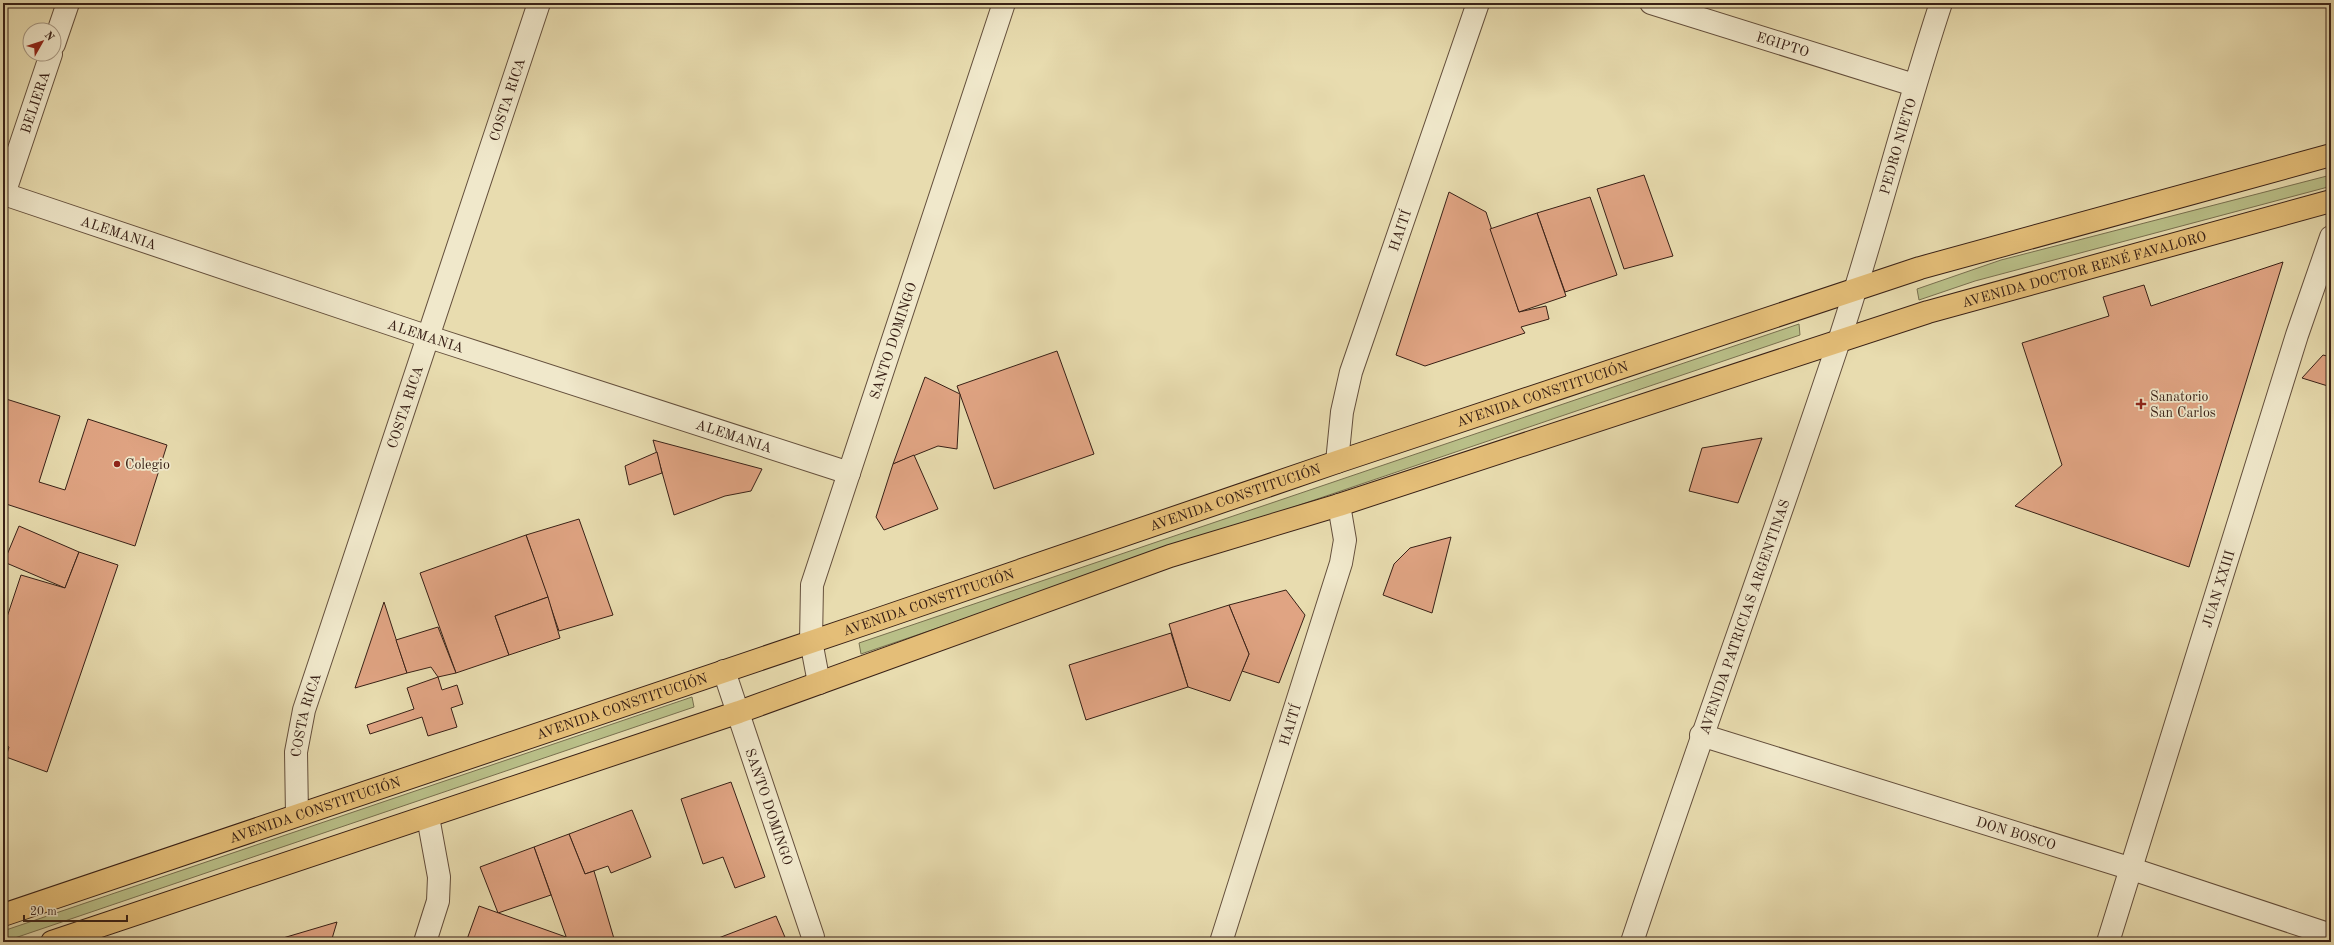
<svg xmlns="http://www.w3.org/2000/svg" width="2334" height="945" viewBox="0 0 2334 945" font-family="'Old Standard TT',serif">
  <style>
    .green { fill: #b9bf88; stroke: #78704f }
    .building { fill: #e0a483; stroke: #382016 }
    .lines { fill: none; stroke-linecap: round; stroke-linejoin: round }
    .minor-casing { stroke: #644f3c; stroke-width: 24 }
    .major-casing { stroke: #382016; stroke-width: 24 }
    .minor { stroke: #f0e8cb; stroke-width: 22 }
    .major { stroke: #e4be78; stroke-width: 22 }
    .poi-dot { fill: #8f2418; stroke: #f0e8cb; stroke-width: 1.5 }
    .labels { text-anchor: middle; stroke-width: 3.5; stroke-linejoin: round; paint-order: stroke }
    .street-label { font-size: 14px; fill: #382016; stroke: #f0e8cb }
    .poi-label { font-size: 14px; fill: #382016; stroke: #f0e8cb; text-anchor: start }
  </style>
  <rect width="100%" height="100%" fill="#e8dcaf"/>
  <filter id="stains"><feTurbulence type="fractalNoise" baseFrequency=".005" numOctaves="4"/><feColorMatrix values="0 0 0 0 .2 0 0 0 0 .09 0 0 0 0 .02 0 0 0 .5 -.17"/></filter>
  <radialGradient id="worn" r=".72"><stop offset=".6" stop-color="#630" stop-opacity="0"/><stop offset="1" stop-color="#630" stop-opacity=".3"/></radialGradient>
  <!-- green -->
  <g class="green">
    <polygon points="2327,176 2328,187 1975,281 1919,300 1917,289 2001,260"/>
    <polygon points="1799,324 1800,335 861,654 859,643"/>
    <polygon points="692,697 694,707 3,942 3,931"/>
  </g>
  <!-- building -->
  <g class="building">
    <polygon points="1644,175 1673,256 1624,269 1597,189"/>
    <polygon points="1449,192 1486,212 1519,312 1546,306 1549,319 1521,327 1525,333 1425,366 1396,355"/>
    <polygon points="1590,197 1617,275 1565,292 1537,213"/>
    <polygon points="1537,213 1566,296 1519,312 1490,229"/>
    <polygon points="2283,262 2189,567 2015,506 2062,465 2022,343 2109,316 2103,297 2144,285 2151,306"/>
    <polygon points="1057,351 1094,454 994,489 957,386"/>
    <polygon points="2323,355 2331,357 2331,387 2302,378"/>
    <polygon points="925,377 960,394 957,449 938,446 893,464"/>
    <polygon points="3,398 60,416 39,482 65,490 88,419 167,445 135,546 3,503"/>
    <polygon points="1762,438 1738,503 1689,491 1702,448"/>
    <polygon points="653,440 762,469 751,491 725,496 674,515"/>
    <polygon points="657,452 662,473 629,485 625,466"/>
    <polygon points="914,455 938,509 884,530 876,517 893,464"/>
    <polygon points="579,519 613,615 559,631 526,535"/>
    <polygon points="19,526 79,552 65,588 4,562"/>
    <polygon points="526,535 548,597 495,616 509,655 456,673 420,573"/>
    <polygon points="1451,537 1432,613 1383,595 1394,564 1410,548"/>
    <polygon points="79,552 118,565 47,772 6,757 9,747 3,744 3,629 21,575 65,588"/>
    <polygon points="1286,590 1305,615 1279,683 1242,671 1249,654 1229,605"/>
    <polygon points="548,597 560,638 509,655 495,616"/>
    <polygon points="384,602 407,673 355,688"/>
    <polygon points="1229,605 1249,654 1230,701 1188,687 1169,624"/>
    <polygon points="438,627 456,673 438,677 431,667 407,673 396,640"/>
    <polygon points="1171,633 1188,687 1086,720 1069,665"/>
    <polygon points="438,677 442,690 457,685 463,704 451,708 457,727 428,736 422,717 370,734 367,725 414,709 407,688"/>
    <polygon points="731,782 765,877 735,888 723,857 703,864 681,799"/>
    <polygon points="632,810 651,857 611,873 608,866 585,874 569,834"/>
    <polygon points="569,834 585,874 594,871 615,942 568,942 534,847"/>
    <polygon points="534,847 551,895 498,913 480,867"/>
    <polygon points="479,906 566,937 568,942 466,942"/>
    <polygon points="776,916 787,942 708,942"/>
    <polygon points="337,922 331,942 282,942 283,938"/>
  </g>
  <g class="lines">
    <!-- minor casing -->
    <g class="minor-casing">
      <g id="minor">
        <path id="s1" d="M 1651,3 L 1914,85"/>
        <polyline points="54,44 68,3"/>
        <path id="s2" d="M 4,194 L 429,337 L 849,473"/>
        <path id="s3" d="M 3,197 L 51,54"/>
        <path id="s4" d="M 1337,462 L 1342,412 L 1351,372 L 1478,3"/>
        <path id="s5" d="M 724,671 L 813,937 L 813,942"/>
        <path id="s6" d="M 819,683 L 811,641 L 812,585 L 1004,3"/>
        <path id="s7" d="M 1701,735 L 2132,869 L 2331,935"/>
        <path id="s8" d="M 297,815 L 296,752 L 304,710 L 539,3"/>
        <polyline points="425,942 438,901 439,877 428,817"/>
        <path id="s9" d="M 1221,942 L 1341,563 L 1345,540 L 1339,505"/>
        <path id="s10" d="M 1632,942 C 1699,741 1772,542 1839,341 C 1876,229 1904,115 1941,3"/>
        <path id="s11" d="M 2108,942 L 2297,335 L 2331,237"/>
      </g>
    </g>
    <!-- major casing -->
    <g class="major-casing">
      <g id="major">
        <path id="s12" d="M 3,915 L 873,621 L 1337,462 L 1920,268 L 2331,155"/>
        <path id="s13" d="M 52,942 L 739,712 L 1170,556 L 1339,505 L 1928,312 L 2331,201"/>
      </g>
    </g>
    <!-- minor -->
    <use href="#minor" class="minor"/>
    <!-- major -->
    <use href="#major" class="major"/>
  </g>
  <!-- markers -->
  <g class="poi-dot">
    <path d="M2139 398h4v4h4v4h-4v4h-4v-4h-4v-4h4z"/>
    <circle cx="117" cy="464" r="4"/>
  </g>
  <g class="labels">
    <!-- street labels -->
    <g class="street-label">
      <text dy="5" stroke="none"><textPath href="#s1" startOffset="138">EGIPTO</textPath></text>
      <text dy="5" stroke="none"><textPath href="#s8" startOffset="749">COSTA RICA</textPath></text>
      <text dy="5" stroke="none"><textPath href="#s3" startOffset="100">BELIERA</textPath></text>
      <text dy="5" stroke="none"><textPath href="#s10" startOffset="839">PEDRO NIETO</textPath></text>
      <text dy="5" stroke="none"><textPath href="#s4" startOffset="241">HAITÍ</textPath></text>
      <text dy="5" stroke="none"><textPath href="#s2" startOffset="121">ALEMANIA</textPath></text>
      <text dy="5" stroke="none"><textPath href="#s13" startOffset="2141">AVENIDA DOCTOR RENÉ FAVALORO</textPath></text>
      <text dy="5" stroke="none"><textPath href="#s2" startOffset="445">ALEMANIA</textPath></text>
      <text dy="5" stroke="none"><textPath href="#s6" startOffset="356">SANTO DOMINGO</textPath></text>
      <text dy="5" stroke="none"><textPath href="#s12" startOffset="1625">AVENIDA CONSTITUCIÓN</textPath></text>
      <text dy="5" stroke="none"><textPath href="#s8" startOffset="425">COSTA RICA</textPath></text>
      <text dy="5" stroke="none"><textPath href="#s2" startOffset="769">ALEMANIA</textPath></text>
      <text dy="5" stroke="none"><textPath href="#s12" startOffset="1301">AVENIDA CONSTITUCIÓN</textPath></text>
      <text dy="5" stroke="none"><textPath href="#s11" startOffset="370">JUAN XXIII</textPath></text>
      <text dy="5" stroke="none"><textPath href="#s12" startOffset="977">AVENIDA CONSTITUCIÓN</textPath></text>
      <text dy="5" stroke="none"><textPath href="#s10" startOffset="344">AVENIDA PATRICIAS ARGENTINAS</textPath></text>
      <text dy="5" stroke="none"><textPath href="#s12" startOffset="653">AVENIDA CONSTITUCIÓN</textPath></text>
      <text dy="5" stroke="none"><textPath href="#s8" startOffset="101">COSTA RICA</textPath></text>
      <text dy="5" stroke="none"><textPath href="#s9" startOffset="228">HAITÍ</textPath></text>
      <text dy="5" stroke="none"><textPath href="#s5" startOffset="143">SANTO DOMINGO</textPath></text>
      <text dy="5" stroke="none"><textPath href="#s12" startOffset="329">AVENIDA CONSTITUCIÓN</textPath></text>
      <text dy="5" stroke="none"><textPath href="#s7" startOffset="330">DON BOSCO</textPath></text>
    </g>
    <!-- poi labels -->
    <g class="poi-label">
      <text x="2150" y="401">Sanatorio<tspan x="2150" dy="16">San Carlos</tspan></text>
      <text x="125" y="469">Colegio</text>
    </g>
  </g>
  <!-- margin -->
  <rect width="2334" height="945" fill="none" stroke="#e8dcaf" stroke-width="16"/>
  <rect x="4" y="4" width="2326" height="937" fill="none" stroke="#382016" stroke-width="2"/>
  <rect x="8" y="8" width="2318" height="929" fill="none" stroke="#382016"/>
  <!-- north arrow -->
  <g transform="translate(42 42) rotate(51)"><circle r="19" fill="#f0e8cb" stroke="#a69883"/>
  <path d="M0-3L7 15L0 10L-7 15Z" fill="#8f2418"/>
  <text y="-6" font-size="11" font-weight="bold" text-anchor="middle" fill="#382016">N</text>
  </g>
  <!-- scale -->
  <path d="M24 915v6h103v-6" fill="none" stroke="#382016" stroke-width="2"/>
  <text x="30" y="915" font-size="12" fill="#382016" stroke="#f0e8cb" stroke-width="3" paint-order="stroke">20 m</text>
  <rect width="100%" height="100%" filter="url(#stains)"/>
  <rect width="100%" height="100%" fill="url(#worn)"/>
</svg>
